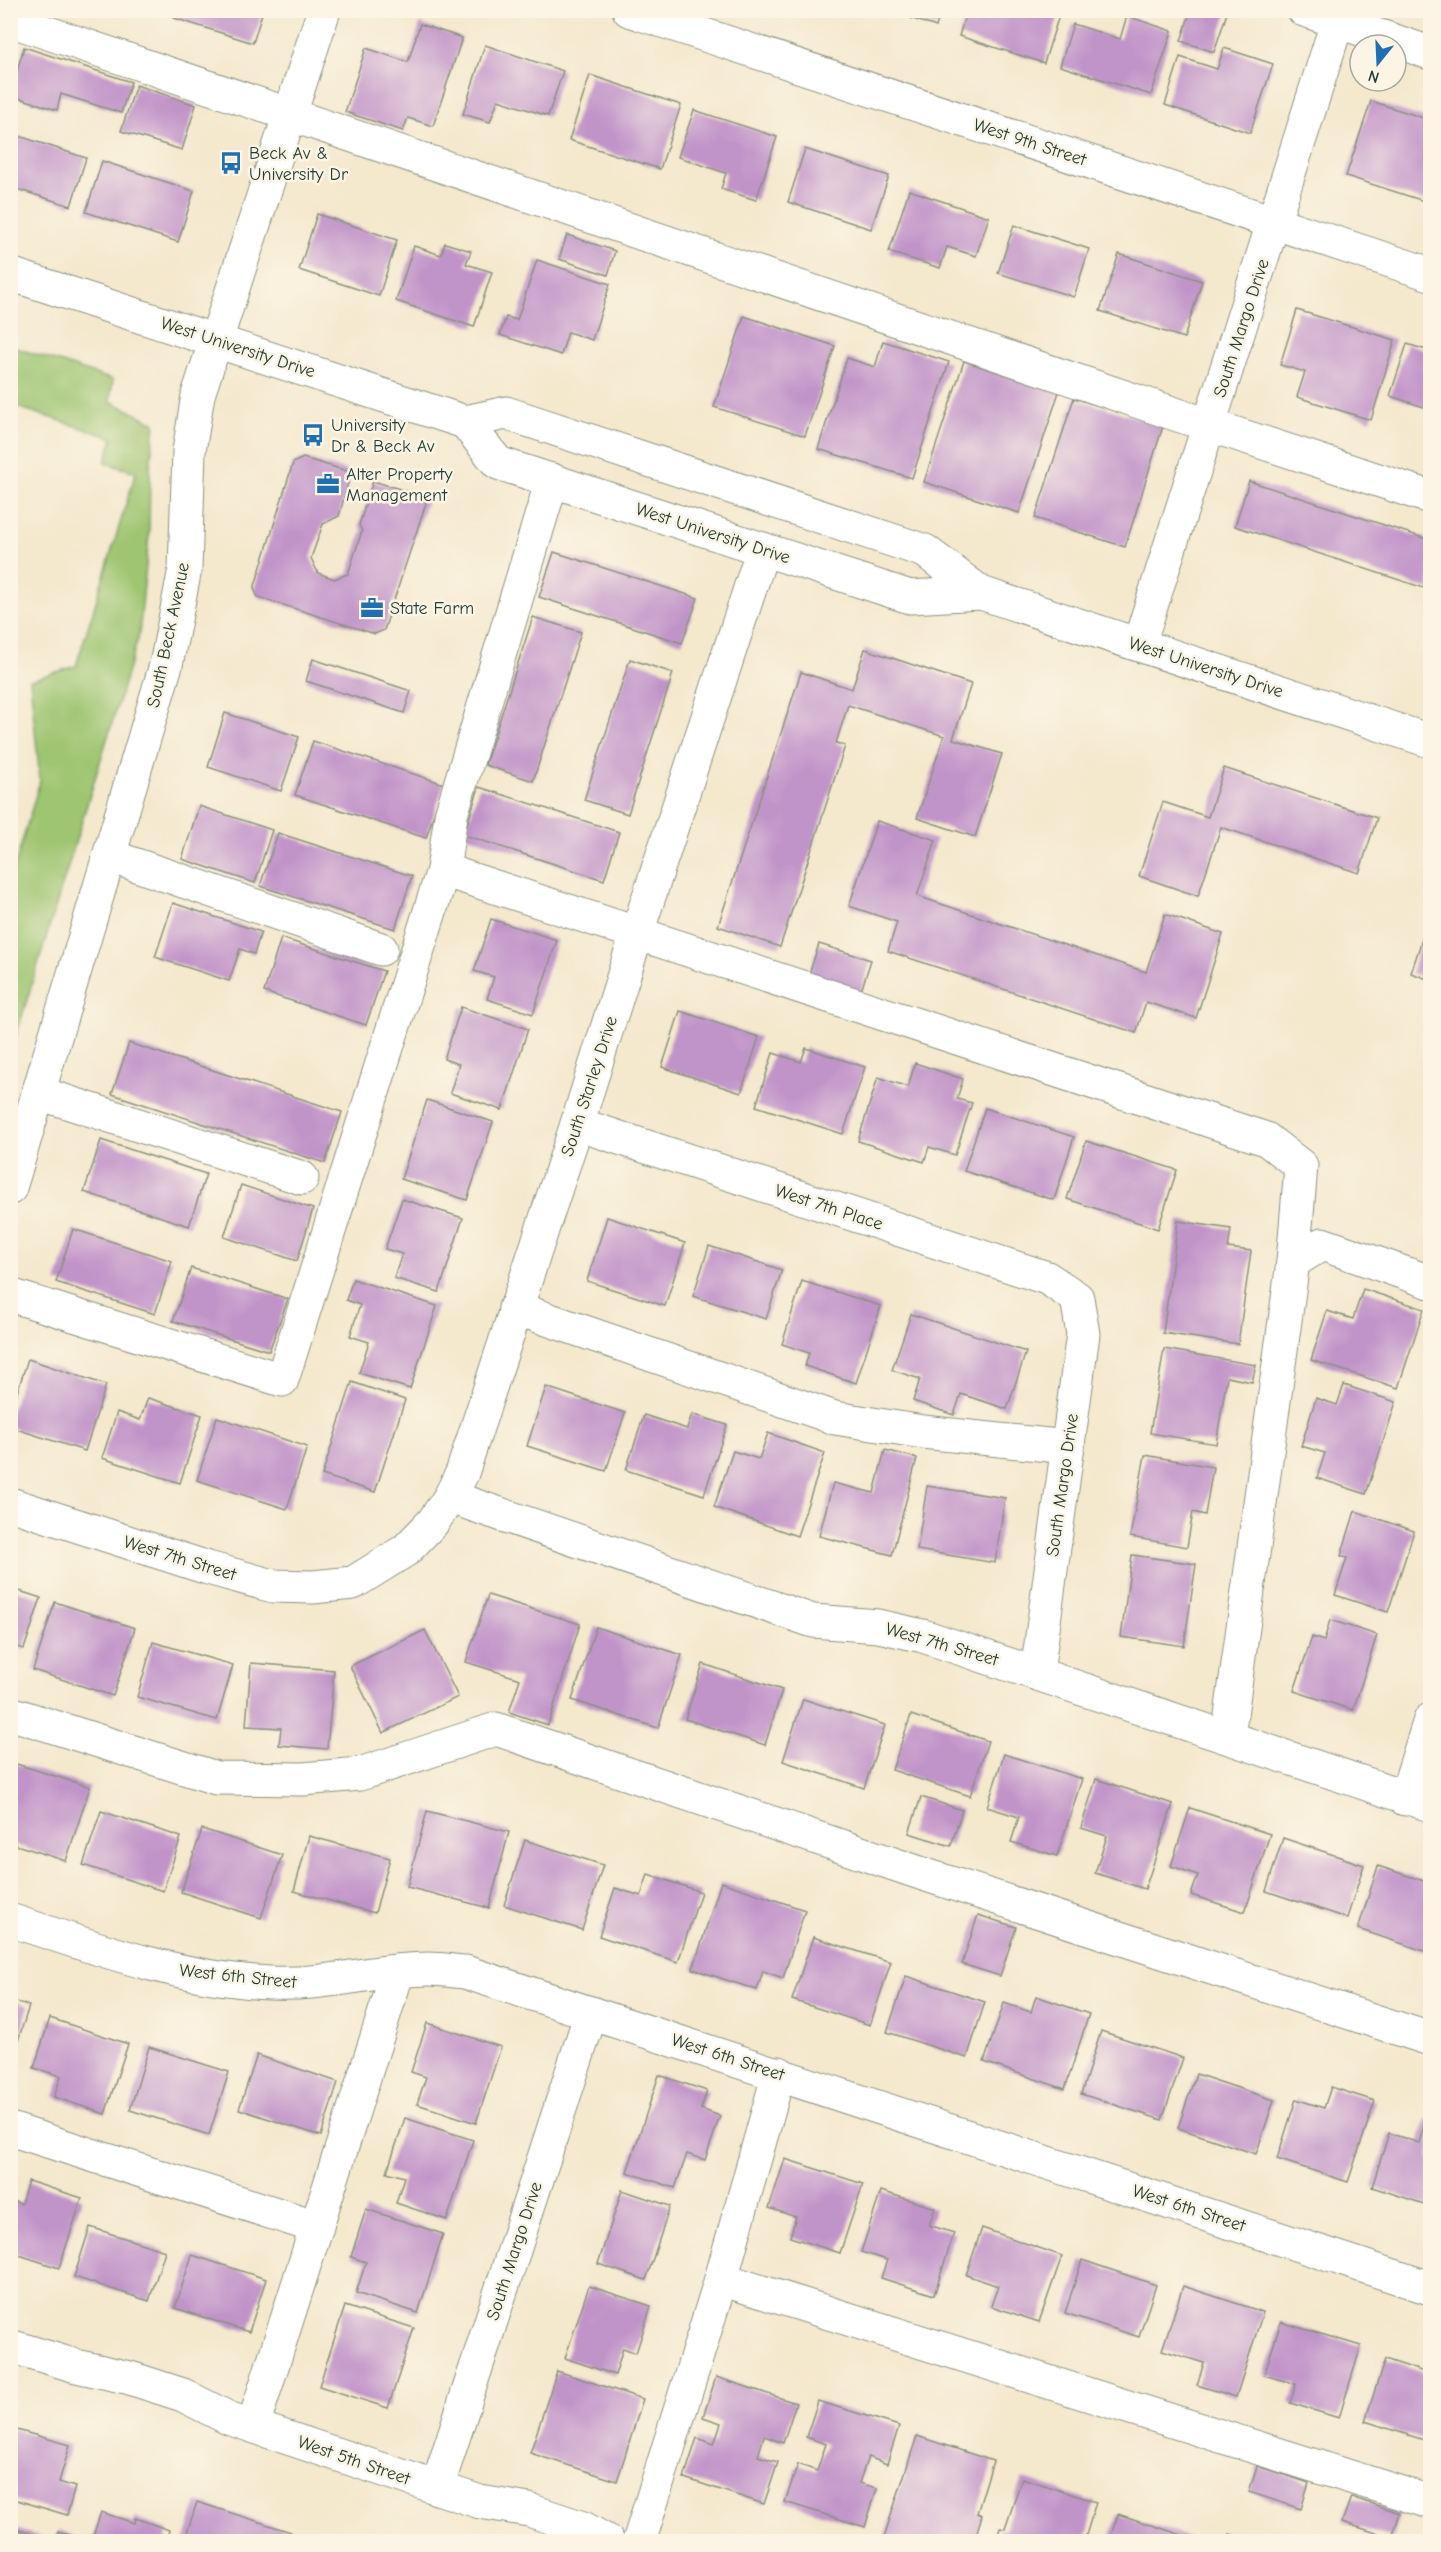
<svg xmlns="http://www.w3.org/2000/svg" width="1441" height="2552" viewBox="0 0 1441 2552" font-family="'Comic Neue',sans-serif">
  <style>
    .green { fill: #9ec571; stroke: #5e8152; stroke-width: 1.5 }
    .building { fill: #c194c9 }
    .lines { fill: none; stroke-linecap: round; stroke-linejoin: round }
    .minor-casing { stroke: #8a9280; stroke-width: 35 }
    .major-casing { stroke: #8a9280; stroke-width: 35 }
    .minor { stroke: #fff; stroke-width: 33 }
    .major { stroke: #fff; stroke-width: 33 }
    .labels { text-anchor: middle; stroke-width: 5; stroke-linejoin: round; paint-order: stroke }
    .street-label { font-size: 18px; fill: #1f3d34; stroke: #fcf5e5 }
    .poi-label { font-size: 18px; fill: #1f3d34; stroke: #fcf5e5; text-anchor: start }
  </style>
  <rect width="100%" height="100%" fill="#fcf5e5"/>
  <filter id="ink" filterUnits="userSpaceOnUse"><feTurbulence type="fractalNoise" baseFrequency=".0167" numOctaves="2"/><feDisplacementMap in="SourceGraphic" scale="12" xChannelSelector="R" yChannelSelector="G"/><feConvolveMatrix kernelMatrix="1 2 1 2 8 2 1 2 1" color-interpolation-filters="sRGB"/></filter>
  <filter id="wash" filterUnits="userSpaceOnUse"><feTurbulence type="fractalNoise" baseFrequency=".008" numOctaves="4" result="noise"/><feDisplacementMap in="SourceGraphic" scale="24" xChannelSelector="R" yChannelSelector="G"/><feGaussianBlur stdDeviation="1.35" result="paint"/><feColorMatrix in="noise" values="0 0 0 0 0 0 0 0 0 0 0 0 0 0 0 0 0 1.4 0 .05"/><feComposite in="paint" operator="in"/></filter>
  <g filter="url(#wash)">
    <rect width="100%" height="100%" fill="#f4e8cd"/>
    <!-- green -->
    <polygon class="green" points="11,346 113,380 110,401 155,423 150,468 149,535 139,635 11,1052 11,879 40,781 30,680 76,666 136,472 105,463 113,438 11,405"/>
    <g id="blocks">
      <!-- building -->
      <g class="building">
        <polygon points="176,10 263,10 253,43 174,18"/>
        <polygon points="888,10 941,10 936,27"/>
        <polygon points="967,10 1057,10 1060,12 1044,63 959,36"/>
        <polygon points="1191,10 1228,10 1214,52 1181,41"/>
        <polygon points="1127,16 1172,31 1151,95 1060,66 1073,24 1120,39"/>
        <polygon points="420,24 462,38 433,126 408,118 403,131 345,112 366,48 408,62"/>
        <polygon points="485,45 563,71 548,116 498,100 490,122 463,114"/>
        <polygon points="24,47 131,82 121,113 61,94 57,110 10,95"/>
        <polygon points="1224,48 1273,64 1250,133 1165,105 1180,57 1217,69"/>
        <polygon points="590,75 681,105 660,169 569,140"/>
        <polygon points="136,85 196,105 182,150 121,131"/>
        <polygon points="1371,101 1430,120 1428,142 1430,143 1430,203 1346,176"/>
        <polygon points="694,110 777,137 756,200 721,189 726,173 678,157"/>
        <polygon points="10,133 86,158 71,206 10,187"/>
        <polygon points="805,149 889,176 871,229 788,202"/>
        <polygon points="102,161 194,191 178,242 86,212"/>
        <polygon points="909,190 989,217 976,256 947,247 940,268 889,252"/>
        <polygon points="317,214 397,240 379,296 299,270"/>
        <polygon points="1014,225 1089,249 1074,297 998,273"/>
        <polygon points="567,235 615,251 608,275 559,259"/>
        <polygon points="445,243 471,251 466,264 492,272 474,327 396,301 414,246 441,255"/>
        <polygon points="1119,254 1202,281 1184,338 1100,311"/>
        <polygon points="537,260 610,284 592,340 568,332 561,355 500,335 506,317 517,320"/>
        <polygon points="1297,310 1395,340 1371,420 1297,397 1305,372 1280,365"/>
        <polygon points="744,316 835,346 805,436 714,407"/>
        <polygon points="883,341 949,362 912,478 818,449 847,358 875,367"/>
        <polygon points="1407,344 1430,351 1430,409 1390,396"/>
        <polygon points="964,361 1059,392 1019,513 924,482"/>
        <polygon points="1074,398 1163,426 1125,547 1035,518"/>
        <polygon points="303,458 351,472 339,516 323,524 311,558 318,573 334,579 348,574 362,531 359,525 373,481 422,496 426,503 384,630 375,634 258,597 254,589 293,463"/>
        <polygon points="1249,481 1430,540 1430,590 1235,526"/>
        <polygon points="554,552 698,598 682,643 539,597"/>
        <polygon points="533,617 581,632 533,781 485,765"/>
        <polygon points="865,649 971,684 953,739 1002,754 975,837 917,818 944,736 848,705 836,743 845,746 780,947 718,926 801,672 852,689"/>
        <polygon points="313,659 411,691 404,713 306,681"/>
        <polygon points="630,659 673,673 628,814 584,800"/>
        <polygon points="225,713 299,737 281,791 208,767"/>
        <polygon points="313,741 444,784 426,838 295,795"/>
        <polygon points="1224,768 1377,818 1359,873 1221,827 1198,896 1139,876 1163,802 1208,817"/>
        <polygon points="479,787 619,832 604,880 464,835"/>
        <polygon points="199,806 272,830 255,883 182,859"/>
        <polygon points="877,821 936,840 917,896 1146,972 1165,914 1223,934 1196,1018 1146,1002 1136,1033 888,951 897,922 849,906"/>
        <polygon points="278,833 412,876 395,929 260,886"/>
        <polygon points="173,903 261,932 254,954 240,949 229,981 155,957"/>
        <polygon points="1430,915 1430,980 1411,973"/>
        <polygon points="491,919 557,940 533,1014 487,999 494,977 474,971"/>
        <polygon points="281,938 384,971 366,1025 264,992"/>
        <polygon points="819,944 871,960 859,997 807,980"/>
        <polygon points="461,1007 528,1029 502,1110 450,1093 459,1064 444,1059"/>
        <polygon points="680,1011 759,1037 741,1093 662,1067"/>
        <polygon points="129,1043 342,1112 325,1163 112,1094"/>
        <polygon points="806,1048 865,1067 843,1134 756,1106 773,1053 801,1062"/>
        <polygon points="915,1063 963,1079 957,1099 972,1103 955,1155 929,1147 924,1162 858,1141 878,1077 908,1087"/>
        <polygon points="427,1100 493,1122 467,1200 401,1179"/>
        <polygon points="985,1108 1074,1137 1054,1200 964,1171"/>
        <polygon points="101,1140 206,1174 189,1226 84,1192"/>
        <polygon points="1086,1141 1177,1170 1158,1229 1067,1199"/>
        <polygon points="241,1185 313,1209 297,1261 224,1237"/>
        <polygon points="402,1199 463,1218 439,1292 394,1278 402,1254 385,1249"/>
        <polygon points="607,1217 685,1243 665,1306 587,1281"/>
        <polygon points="1178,1221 1231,1229 1228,1248 1251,1251 1238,1344 1163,1333"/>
        <polygon points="73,1229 172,1261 155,1314 56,1282"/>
        <polygon points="709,1246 782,1270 766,1319 693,1296"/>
        <polygon points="191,1268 288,1299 269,1351 173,1321"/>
        <polygon points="353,1279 437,1306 410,1389 359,1373 369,1342 350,1336 360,1305 346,1300"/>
        <polygon points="802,1281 881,1306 856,1383 805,1366 809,1353 782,1344"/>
        <polygon points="1363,1289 1424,1309 1398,1388 1311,1360 1327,1311 1353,1319"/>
        <polygon points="911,1314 1026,1352 1007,1409 961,1394 954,1415 913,1401 920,1379 892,1370"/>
        <polygon points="1164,1349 1256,1365 1252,1382 1227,1377 1216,1444 1150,1433"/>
        <polygon points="28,1359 106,1385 85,1451 10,1427 10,1414"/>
        <polygon points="352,1382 405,1400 375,1492 322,1475"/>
        <polygon points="1344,1385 1396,1402 1366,1494 1317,1478 1325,1453 1301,1446 1316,1398 1337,1405"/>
        <polygon points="546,1387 625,1413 606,1471 527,1446"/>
        <polygon points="148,1398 202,1415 180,1483 102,1458 117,1412 140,1420"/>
        <polygon points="692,1414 727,1425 704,1495 626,1470 644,1415 687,1429"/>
        <polygon points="217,1417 307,1447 287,1509 197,1480"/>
        <polygon points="768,1433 825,1453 797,1536 714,1507 733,1451 759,1459"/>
        <polygon points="885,1450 917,1458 892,1555 819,1536 833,1483 874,1493"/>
        <polygon points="1145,1455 1213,1467 1205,1515 1193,1512 1187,1547 1130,1537"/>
        <polygon points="927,1486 1005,1498 995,1563 917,1550"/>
        <polygon points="1355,1511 1414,1531 1388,1612 1335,1595 1347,1558 1341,1556"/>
        <polygon points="1132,1555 1196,1564 1184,1646 1121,1637"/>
        <polygon points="10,1588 41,1598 24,1649 10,1645"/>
        <polygon points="488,1595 580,1624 548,1725 509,1712 520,1679 466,1662"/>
        <polygon points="55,1602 135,1628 113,1696 33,1670"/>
        <polygon points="1330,1620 1377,1635 1353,1710 1294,1691 1312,1637 1324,1641"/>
        <polygon points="596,1627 682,1655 658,1728 572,1700"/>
        <polygon points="425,1630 458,1697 383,1733 350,1666"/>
        <polygon points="153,1642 233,1665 217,1720 137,1697"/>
        <polygon points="251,1663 334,1670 327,1749 279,1745 281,1728 246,1726"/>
        <polygon points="703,1664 782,1690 765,1745 685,1719"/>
        <polygon points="803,1699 885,1725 864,1788 783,1761"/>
        <polygon points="911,1715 988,1741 970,1796 892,1770"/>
        <polygon points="1004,1754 1082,1779 1057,1856 1011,1842 1019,1817 987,1807"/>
        <polygon points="10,1762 90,1787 66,1861 10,1843"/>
        <polygon points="1096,1779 1173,1804 1145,1889 1095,1873 1107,1836 1081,1828"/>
        <polygon points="921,1797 962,1810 951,1846 909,1833"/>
        <polygon points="1190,1808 1270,1834 1245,1912 1191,1895 1198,1875 1171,1866"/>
        <polygon points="101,1811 181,1837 163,1891 83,1865"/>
        <polygon points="427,1811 509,1832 489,1908 407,1887"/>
        <polygon points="202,1829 282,1855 261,1918 181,1892"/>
        <polygon points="309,1836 390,1858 375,1913 294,1891"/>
        <polygon points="1283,1838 1364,1865 1347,1918 1266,1891"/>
        <polygon points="525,1840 603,1865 582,1930 504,1905"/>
        <polygon points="1378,1866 1430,1883 1430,1953 1358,1929"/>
        <polygon points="648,1874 701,1892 678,1962 599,1936 615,1888 641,1896"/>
        <polygon points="721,1882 805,1910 783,1978 763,1971 757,1990 693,1969"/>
        <polygon points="978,1915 1016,1927 1000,1976 962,1964"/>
        <polygon points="813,1937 891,1962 870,2025 792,2000"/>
        <polygon points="906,1976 985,2002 967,2058 887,2032"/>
        <polygon points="1036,1996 1089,2014 1065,2089 984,2062 1004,2003 1031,2012"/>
        <polygon points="10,2000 29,2006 11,2063 10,2063"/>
        <polygon points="50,2018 128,2044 105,2114 54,2097 61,2076 34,2068"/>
        <polygon points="427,2023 501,2047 476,2123 417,2104 426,2077 411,2072"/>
        <polygon points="1101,2031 1183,2058 1162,2120 1081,2094"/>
        <polygon points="149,2047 229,2072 209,2135 130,2110"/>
        <polygon points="257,2055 338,2082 321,2136 239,2109"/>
        <polygon points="1196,2074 1274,2100 1256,2154 1178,2128"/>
        <polygon points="659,2075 707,2091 701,2109 720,2116 705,2160 687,2154 675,2188 627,2172"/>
        <polygon points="1331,2087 1375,2101 1348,2182 1277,2159 1296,2099 1324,2108"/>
        <polygon points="405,2118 473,2140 447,2220 396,2203 404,2177 387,2172"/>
        <polygon points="1426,2119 1430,2120 1430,2206 1372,2187 1389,2133 1419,2143"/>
        <polygon points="785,2159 863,2184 840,2253 790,2237 796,2217 769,2208"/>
        <polygon points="28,2181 82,2198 59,2268 10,2252 10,2200 21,2204"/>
        <polygon points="622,2190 670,2206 646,2280 598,2264"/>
        <polygon points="881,2191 935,2208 929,2225 954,2233 934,2295 881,2278 887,2260 861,2252"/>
        <polygon points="366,2209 443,2234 418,2313 356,2293 366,2262 351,2257"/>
        <polygon points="90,2227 165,2251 149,2301 74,2277"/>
        <polygon points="982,2228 1062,2256 1039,2322 991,2306 998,2286 966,2275"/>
        <polygon points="192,2255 266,2279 249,2332 175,2308"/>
        <polygon points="1082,2260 1156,2285 1139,2337 1065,2313"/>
        <polygon points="589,2286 651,2306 636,2353 623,2348 615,2375 565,2358"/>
        <polygon points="1183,2286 1263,2312 1236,2397 1197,2385 1204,2363 1162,2350"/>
        <polygon points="345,2306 414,2328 388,2408 319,2386"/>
        <polygon points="1281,2322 1361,2346 1339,2418 1290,2403 1296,2384 1264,2375"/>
        <polygon points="1385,2359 1430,2374 1430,2442 1365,2421"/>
        <polygon points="557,2371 643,2399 617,2481 530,2453"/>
        <polygon points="716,2377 796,2403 783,2443 764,2436 758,2456 778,2462 764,2504 684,2478 697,2438 714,2444 721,2423 703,2417"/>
        <polygon points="818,2401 899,2426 887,2464 868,2457 859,2483 877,2488 865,2527 785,2502 798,2464 817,2471 826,2444 806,2437"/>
        <polygon points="10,2428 70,2445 59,2482 75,2487 67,2515 10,2498"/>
        <polygon points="917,2436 993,2461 977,2513 982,2515 974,2542 898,2542 884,2537"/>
        <polygon points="1257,2466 1309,2483 1301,2509 1249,2492"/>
        <polygon points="1022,2478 1096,2502 1084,2542 996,2542 1000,2528 1005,2529"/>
        <polygon points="1351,2497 1400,2513 1392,2538 1342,2522"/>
        <polygon points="197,2502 291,2532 288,2542 184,2542"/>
        <polygon points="101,2512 134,2523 135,2518 169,2530 166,2542 91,2542"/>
        <polygon points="1118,2514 1194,2539 1193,2542 1109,2542"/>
        <polygon points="10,2527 40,2537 39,2542 10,2542"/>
        <polygon points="58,2531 87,2541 87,2542 55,2542"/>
        <polygon points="1230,2534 1252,2541 1252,2542 1228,2542"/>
      </g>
    </g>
  </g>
  <g filter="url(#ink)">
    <use href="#blocks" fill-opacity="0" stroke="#8a9280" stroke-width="1.5"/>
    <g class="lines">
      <!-- minor casing -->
      <g class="minor-casing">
        <g id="minor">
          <polyline points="629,10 1430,274"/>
          <polyline points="1304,10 1430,53"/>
          <polyline points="10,20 1181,416 1430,497"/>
          <polyline points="1139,644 1341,10"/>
          <polyline points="110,856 381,949"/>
          <polyline points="443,870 1266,1139 1301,1166 1293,1262 1228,1737"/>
          <polyline points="39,1093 302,1178"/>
          <polyline points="577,1124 1047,1278 1077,1298 1083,1334 1037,1673"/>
          <polyline points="10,1188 166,665 185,569 189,451 198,395 324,10"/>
          <polyline points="1293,1262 1322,1244 1430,1282"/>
          <polyline points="10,1295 282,1380 443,870 451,815 552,480"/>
          <polyline points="515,1308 835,1418 923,1432 1068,1447"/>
          <polyline points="450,1497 813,1621 878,1626 923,1636 1430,1805"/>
          <polyline points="10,1504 208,1568 273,1586 313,1587 353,1583 406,1550 433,1522 450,1497 462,1473 577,1124 637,933 763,549"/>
          <polyline points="10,1713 216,1778 303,1779 360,1774 496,1729 923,1874 1430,2039"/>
          <polyline points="1405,1799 1430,1720"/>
          <path d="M 10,1920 C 95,1948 180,1979 270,1983 C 325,1986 376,1969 429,1969 C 441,1969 453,1971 465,1972 L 1430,2288"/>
          <polyline points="10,2129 317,2227"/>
          <polyline points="721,2279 1430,2502"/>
          <polyline points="10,2346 76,2366 130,2378 183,2395 228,2418 480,2502 529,2510 583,2528 608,2542"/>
          <polyline points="253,2426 398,1971"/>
          <polyline points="437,2488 591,2013"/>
          <polyline points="639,2542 721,2279 779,2073"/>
        </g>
      </g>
      <!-- major casing -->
      <g class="major-casing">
        <g id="major">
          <polyline points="10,274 465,422 506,413 925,551 981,593 1430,741"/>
          <polyline points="465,422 498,463 910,597 981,593"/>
        </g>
      </g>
      <!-- minor -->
      <use href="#minor" class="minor"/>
      <!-- major -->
      <use href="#major" class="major"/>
    </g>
  </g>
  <!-- icons -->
  <defs>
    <g id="bus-bare" transform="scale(1.8)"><path d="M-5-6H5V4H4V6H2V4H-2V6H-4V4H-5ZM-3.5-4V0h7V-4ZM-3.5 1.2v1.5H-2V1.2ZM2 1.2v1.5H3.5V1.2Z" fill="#1f6fb2" stroke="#fcf5e5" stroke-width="2.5" paint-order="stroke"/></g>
    <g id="office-bare" transform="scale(1.8)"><path d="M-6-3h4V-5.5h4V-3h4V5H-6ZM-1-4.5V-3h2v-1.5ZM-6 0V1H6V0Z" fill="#1f6fb2" stroke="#fcf5e5" stroke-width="2.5" paint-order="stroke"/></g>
  </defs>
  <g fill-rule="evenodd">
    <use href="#bus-bare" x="231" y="163"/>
    <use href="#bus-bare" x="313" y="435"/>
    <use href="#office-bare" x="328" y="484"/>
    <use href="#office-bare" x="372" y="608"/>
  </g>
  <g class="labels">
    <!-- street labels -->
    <g class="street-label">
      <text transform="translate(1030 142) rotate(18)" y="6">West 9th Street</text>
      <text transform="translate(1241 328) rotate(-72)" y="6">South Margo Drive</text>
      <text transform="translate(238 347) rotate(18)" y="6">West University Drive</text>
      <text transform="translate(713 533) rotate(18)" y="6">West University Drive</text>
      <text transform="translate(168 635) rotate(-78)" y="6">South Beck Avenue</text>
      <text transform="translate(1206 667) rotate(18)" y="6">West University Drive</text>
      <text transform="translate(589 1086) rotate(-72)" y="6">South Starley Drive</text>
      <text transform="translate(829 1207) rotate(18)" y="6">West 7th Place</text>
      <text transform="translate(1062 1485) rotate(-82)" y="6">South Margo Drive</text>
      <text transform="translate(180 1558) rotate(17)" y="6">West 7th Street</text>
      <text transform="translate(942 1644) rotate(16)" y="6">West 7th Street</text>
      <text transform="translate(238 1976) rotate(6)" y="6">West 6th Street</text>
      <text transform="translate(728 2057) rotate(18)" y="6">West 6th Street</text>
      <text transform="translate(1189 2208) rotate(18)" y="6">West 6th Street</text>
      <text transform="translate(514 2251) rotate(-72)" y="6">South Margo Drive</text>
      <text transform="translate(354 2460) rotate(19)" y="6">West 5th Street</text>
    </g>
    <!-- poi labels -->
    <g class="poi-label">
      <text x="249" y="159">Beck Av &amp;<tspan x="249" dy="21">University Dr</tspan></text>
      <text x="331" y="431">University<tspan x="331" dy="21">Dr &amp; Beck Av</tspan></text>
      <text x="346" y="480">Alter Property<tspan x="346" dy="21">Management</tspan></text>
      <text x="390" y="614">State Farm</text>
    </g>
  </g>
  <!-- margin -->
  <rect width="1441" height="2552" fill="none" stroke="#fcf5e5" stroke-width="36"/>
  <!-- north arrow -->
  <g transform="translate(1378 63) rotate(198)"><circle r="28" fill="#fcf5e5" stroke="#a4ab9e" stroke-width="1.5"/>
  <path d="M0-4.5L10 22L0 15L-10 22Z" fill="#1f6fb2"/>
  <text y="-9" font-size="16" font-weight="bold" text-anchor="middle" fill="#1f3d34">N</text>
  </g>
</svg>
